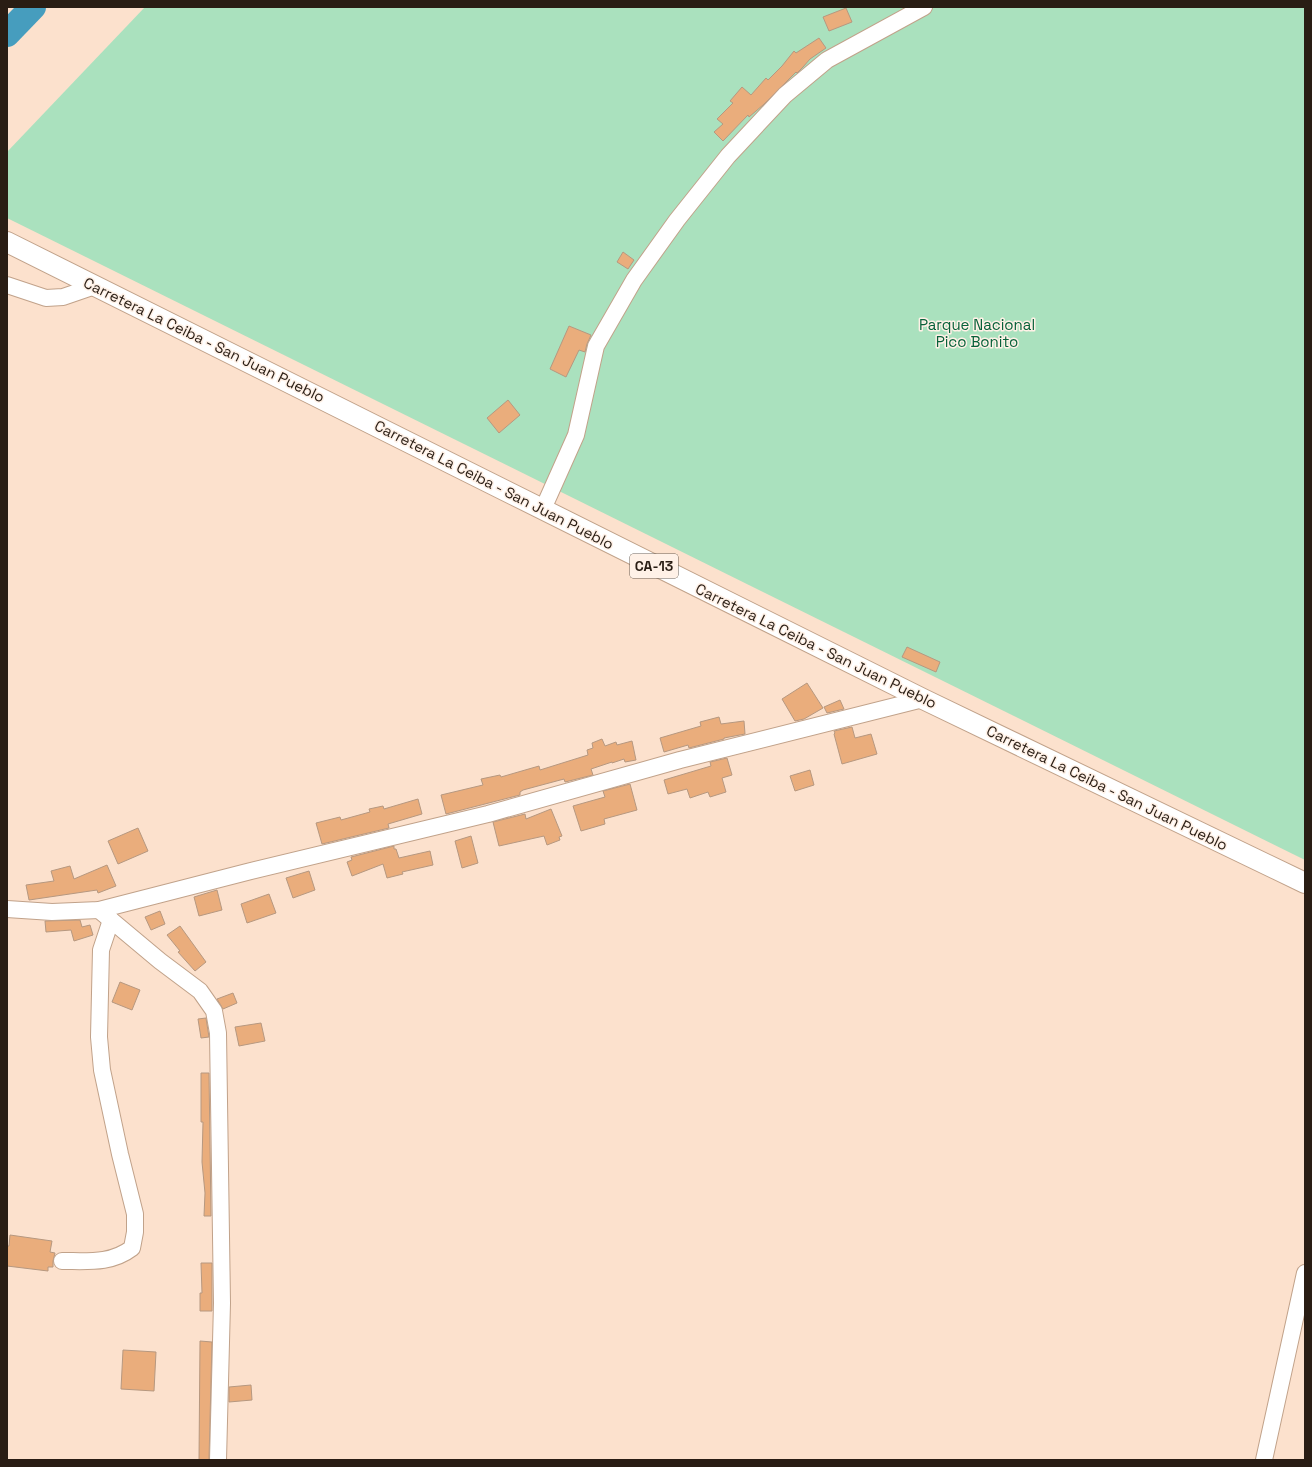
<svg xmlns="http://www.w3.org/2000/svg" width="1312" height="1467" viewBox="0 0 1312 1467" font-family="'Space Grotesk',sans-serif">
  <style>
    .green { fill: #aae1be }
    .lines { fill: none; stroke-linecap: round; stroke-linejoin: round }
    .river { stroke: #469dbe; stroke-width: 26 }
    .building { fill: #eaad7c; stroke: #b69880 }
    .minor-casing { stroke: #c1a28a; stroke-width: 18 }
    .major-casing { stroke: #c1a28a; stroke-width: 22 }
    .minor { stroke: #fff; stroke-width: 16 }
    .major { stroke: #fff; stroke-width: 20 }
    .labels { text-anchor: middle; stroke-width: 3; stroke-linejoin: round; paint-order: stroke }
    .shield { fill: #fff1e7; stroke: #695d53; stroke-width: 1 }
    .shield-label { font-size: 14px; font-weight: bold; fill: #291d14 }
    .park-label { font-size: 15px; fill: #076139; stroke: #fff1e7 }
    .street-label { font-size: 15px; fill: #291d14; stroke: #fff1e7 }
  </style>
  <rect width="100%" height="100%" fill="#fce1cd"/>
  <!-- green -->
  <polygon class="green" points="145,7 1305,7 1305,860 7,218 7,152"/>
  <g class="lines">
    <!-- river -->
    <polyline class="river" points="7,34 33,7"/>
  </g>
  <!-- building -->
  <g class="building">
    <polygon points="846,8 852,22 829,31 823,17"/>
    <polygon points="819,38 826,48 810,59 803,67 797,73 796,72 763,105 749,117 748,115 723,141 714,132 723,124 717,119 733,103 730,101 742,87 751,95 766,78 768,80 782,66 794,51 796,53"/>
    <polygon points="623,252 634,260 628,269 617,262"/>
    <polygon points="569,326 591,335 587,344 585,352 579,350 566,377 550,369"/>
    <polygon points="508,400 520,415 499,433 487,418"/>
    <polygon points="907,647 940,662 936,672 902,657"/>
    <polygon points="807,683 823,708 804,719 795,721 782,699"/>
    <polygon points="840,700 844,709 827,713 824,707"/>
    <polygon points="719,717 721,724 744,721 745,734 724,738 724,739 689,748 688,745 664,752 660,738 701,726 700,722"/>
    <polygon points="852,727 855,738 871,734 877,754 842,764 834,734 835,733 834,731"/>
    <polygon points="602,739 605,746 616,742 617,745 632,741 636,760 625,762 624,759 612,763 612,762 591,769 593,775 565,782 564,779 523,790 520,792 520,795 446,814 441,795 483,785 481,779 500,775 501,777 539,766 540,770 588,755 587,750 593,748 592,743"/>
    <polygon points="727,758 732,775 722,778 726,792 710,797 708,792 690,798 687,789 668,794 664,780 711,766 710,762"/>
    <polygon points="810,770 814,785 795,791 790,776"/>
    <polygon points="630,784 637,810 604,819 605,824 581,831 573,806 605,797 603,791"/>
    <polygon points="418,799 422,814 388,824 389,828 322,844 316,823 340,817 341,820 370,812 369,809 383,806 384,809"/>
    <polygon points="551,809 562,836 559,837 560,840 547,845 544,836 499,846 493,822 525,814 526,819"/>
    <polygon points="138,828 148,851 118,864 108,841"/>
    <polygon points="471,836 478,863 462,868 455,841"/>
    <polygon points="394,846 394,849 396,849 399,858 430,851 433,865 402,872 403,874 387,878 383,864 352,876 347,862 352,860 351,857"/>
    <polygon points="107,865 116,886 98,893 97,890 29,900 26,885 54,881 51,871 70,866 74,879"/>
    <polygon points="309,871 315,890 293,898 286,878"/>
    <polygon points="217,890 222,910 199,916 194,897"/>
    <polygon points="269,894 276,913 247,923 241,904"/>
    <polygon points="160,911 165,924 151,930 145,917"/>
    <polygon points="80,920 82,927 90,925 93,935 74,941 71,930 46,932 45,921"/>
    <polygon points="180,926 206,962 195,971 178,952 180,951 167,935"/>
    <polygon points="120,982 140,990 132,1010 112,1002"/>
    <polygon points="233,993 237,1003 223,1009 217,999"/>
    <polygon points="206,1018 209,1037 201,1038 198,1019"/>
    <polygon points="261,1023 265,1041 239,1046 235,1027"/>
    <polygon points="201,1073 209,1073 211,1216 204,1216 205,1193 202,1162 203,1122 201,1122"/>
    <polygon points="10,1235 52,1241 50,1252 55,1253 53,1261 53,1267 48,1267 48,1271 7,1266 7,1246 9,1246"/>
    <polygon points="201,1263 212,1263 212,1311 200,1311 200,1293 202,1293"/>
    <polygon points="200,1341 212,1342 209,1460 199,1460"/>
    <polygon points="123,1350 156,1352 154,1391 121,1389"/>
    <polygon points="251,1385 252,1400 229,1402 229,1387"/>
  </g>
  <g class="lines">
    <!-- minor casing -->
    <g class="minor-casing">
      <g id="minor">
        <polyline points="7,285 46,298 63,297 95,286"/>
        <polyline points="543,509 576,435 596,346 634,280 677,220 728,156 785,95 827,60 924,7"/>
        <polyline points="7,909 52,912 99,910 247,872 488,814 680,760 923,699"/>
        <polyline points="99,910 160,961 200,991 214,1011 218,1033 222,1303 218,1460"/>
        <path d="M 62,1261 C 88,1261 111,1264 132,1248 L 135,1232 L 135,1214 L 120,1154 L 102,1070 L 99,1037 L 101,950 L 111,920"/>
        <polyline points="1264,1460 1305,1273"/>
      </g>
    </g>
    <!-- major casing -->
    <g class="major-casing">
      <polyline id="major" points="7,242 923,699 1305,883"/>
    </g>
    <!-- minor -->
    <use href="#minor" class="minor"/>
    <!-- major -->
    <use href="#major" class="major"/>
  </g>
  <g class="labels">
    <!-- shield labels -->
    <rect class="shield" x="630" y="554" width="48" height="24" rx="3"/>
    <g class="shield-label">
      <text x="654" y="571">CA-13</text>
    </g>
    <!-- park labels -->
    <g class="park-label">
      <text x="977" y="330">Parque Nacional<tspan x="977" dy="17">Pico Bonito</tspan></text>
    </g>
    <!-- street labels -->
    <g class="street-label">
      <text transform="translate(204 340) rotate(26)" y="5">Carretera La Ceiba - San Juan Pueblo</text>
      <text transform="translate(494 485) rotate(27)" y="5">Carretera La Ceiba - San Juan Pueblo</text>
      <text transform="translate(816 646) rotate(26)" y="5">Carretera La Ceiba - San Juan Pueblo</text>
      <text transform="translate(1107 788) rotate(26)" y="5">Carretera La Ceiba - San Juan Pueblo</text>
    </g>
  </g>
  <!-- border -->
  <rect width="1312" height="1467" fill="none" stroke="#291d14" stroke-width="16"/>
</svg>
